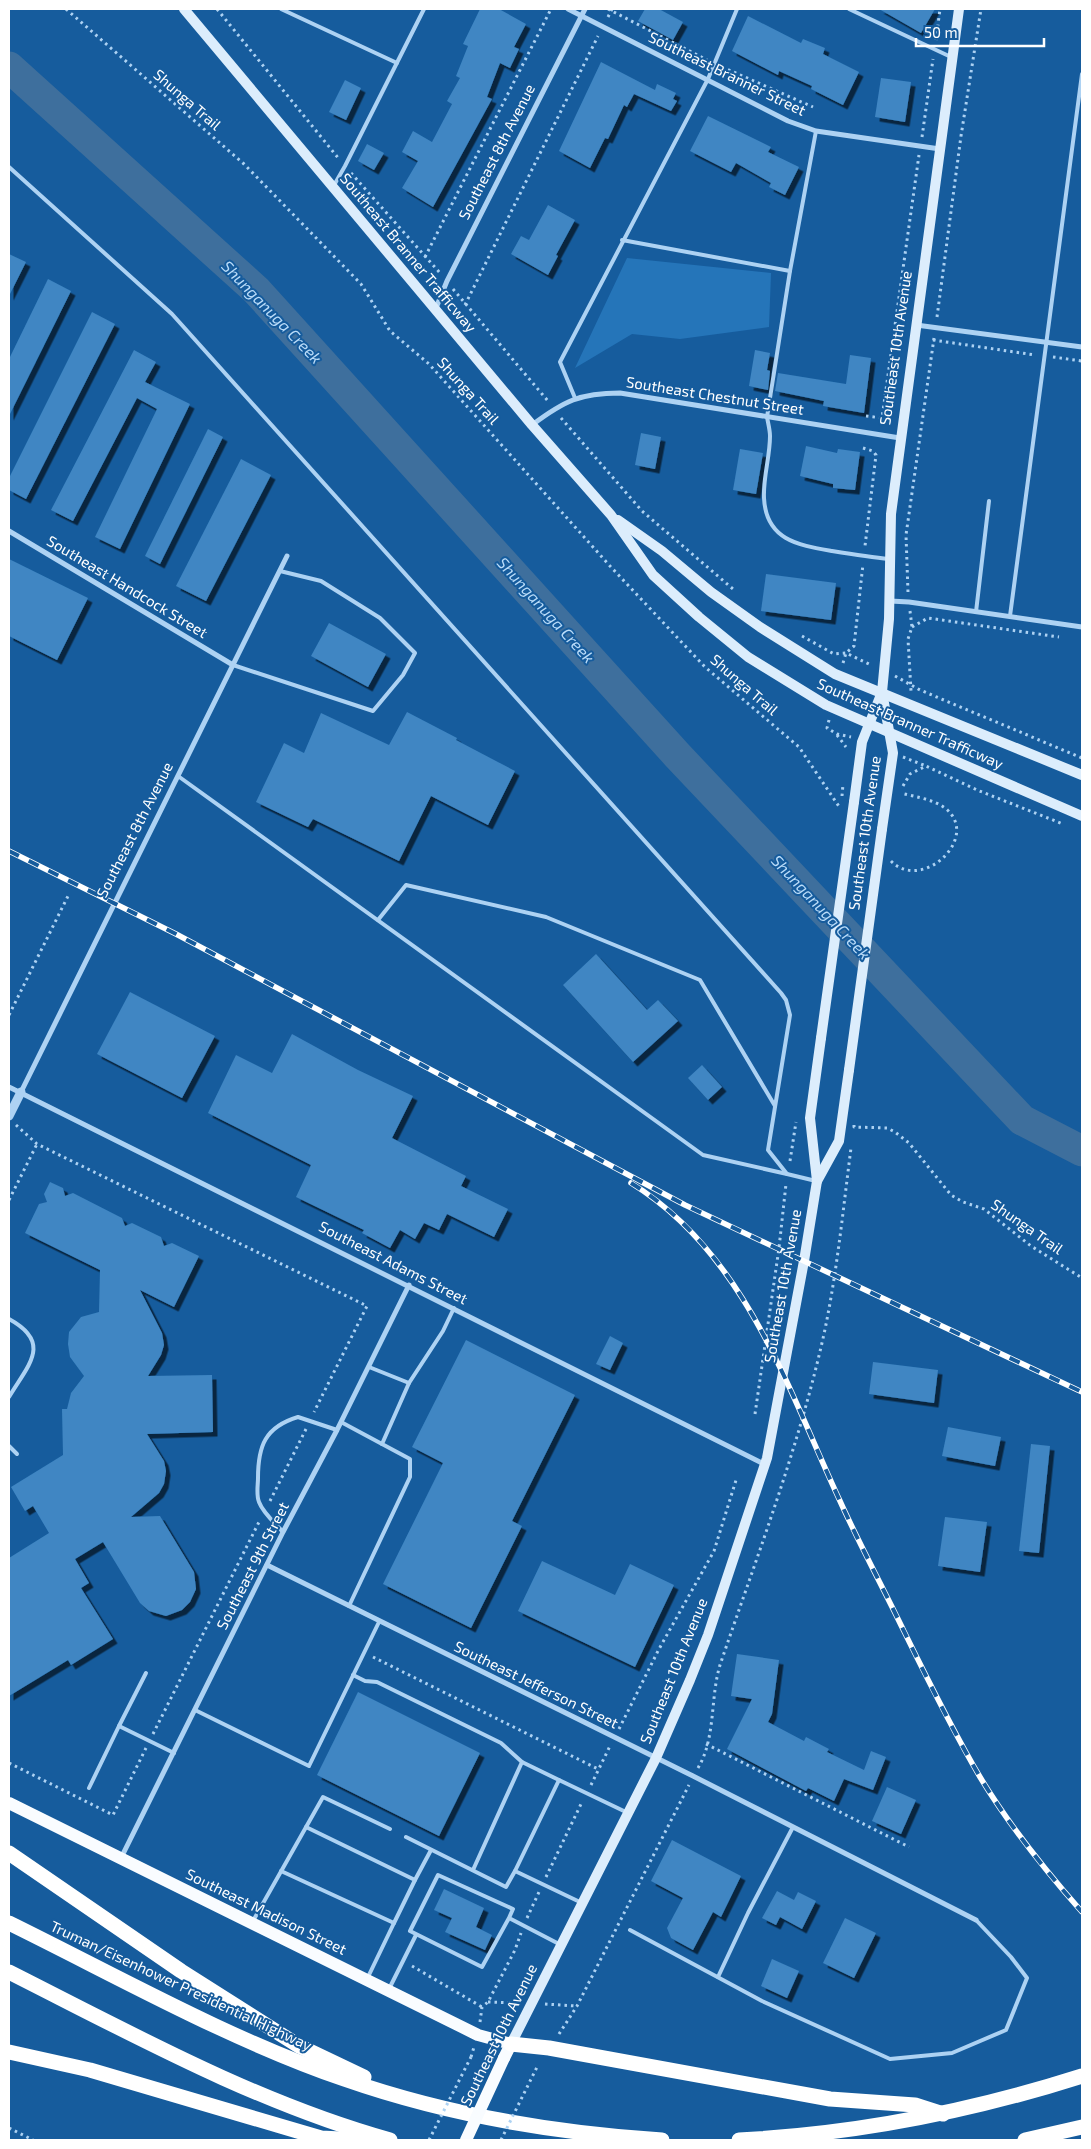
<svg xmlns="http://www.w3.org/2000/svg" width="1091" height="2149" viewBox="0 0 1091 2149" font-family="'Exo 2',sans-serif">
  <style>
    .green { fill: #2575b9 }
    .lines { fill: none; stroke-linecap: round; stroke-linejoin: round }
    .river { stroke: #3e6f9d; stroke-width: 31 }
    .building { fill: #3f86c3; filter: url(#shadow) }
    .path { stroke: #add2f3; stroke-width: 3; stroke-dasharray: 2.5 4; stroke-linecap: butt }
    .service { stroke: #add2f3; stroke-width: 4 }
    .minor { stroke: #add2f3; stroke-width: 5 }
    .tertiary { stroke: #add2f3; stroke-width: 9 }
    .secondary { stroke: #dcedfc; stroke-width: 10 }
    .primary { stroke: #f9fcff; stroke-width: 12 }
    .motorway { stroke: #fff; stroke-width: 15 }
    .rail-casing { stroke: #fff; stroke-width: 5.5 }
    .rail { stroke: #165c9d; stroke-width: 4; stroke-dasharray: 11; stroke-linecap: butt }
    .path-bridge { stroke: #add2f3; stroke-width: 3; stroke-dasharray: 2.5 4; stroke-linecap: butt }
    .secondary-bridge { stroke: #dcedfc; stroke-width: 10 }
    .primary-bridge { stroke: #f9fcff; stroke-width: 12 }
    .labels { text-anchor: middle; stroke-width: 4; stroke-linejoin: round; paint-order: stroke }
    .street-label { font-size: 15px; fill: #fff; stroke: #165c9d }
    .water-label { font-size: 16px; font-style: italic; fill: #badcf9; stroke: #165c9d }
  </style>
  <defs>
    <filter id="shadow"><feDropShadow dx="4.5" dy="4.5" stdDeviation="0" flood-color="#0009"/></filter>
  </defs>
  <rect width="100%" height="100%" fill="#165c9d"/>
  <!-- green -->
  <polygon class="green" points="627,258 771,273 769,327 680,339 632,334 575,368"/>
  <g class="lines">
    <!-- river -->
    <polyline class="river" points="9,67 256,290 677,755 1022,1120 1082,1151"/>
  </g>
  <!-- building -->
  <g class="building">
    <polygon points="480,9 499,9 526,24 514,47 519,49 510,68 500,63 487,97 492,99 433,207 402,188 418,161 402,152 413,131 432,142 452,104 447,101 460,78 456,76 468,46 463,44"/>
    <polygon points="645,9 659,9 683,22 673,40 638,21"/>
    <polygon points="879,9 935,9 921,33"/>
    <polygon points="748,16 801,43 803,39 825,48 823,54 859,72 843,105 811,89 812,86 779,71 778,75 732,51"/>
    <polygon points="601,62 655,90 657,84 676,93 673,99 677,101 671,111 634,94 627,107 624,105 608,139 605,138 590,168 559,151"/>
    <polygon points="881,78 911,82 905,122 875,117"/>
    <polygon points="345,80 361,88 346,120 329,112"/>
    <polygon points="708,116 771,147 768,152 799,167 785,195 769,187 771,183 736,163 731,172 690,151"/>
    <polygon points="367,144 384,153 374,170 358,161"/>
    <polygon points="548,205 575,220 556,255 558,256 548,275 511,254 521,236 529,240"/>
    <polygon points="9,254 26,262 9,296"/>
    <polygon points="48,279 71,291 9,416 9,359"/>
    <polygon points="92,312 115,324 26,499 9,490 9,478"/>
    <polygon points="134,350 156,362 145,382 190,404 120,549 95,537 157,409 137,398 73,521 51,510"/>
    <polygon points="755,350 770,353 767,370 770,371 768,390 749,386"/>
    <polygon points="850,355 871,358 864,413 823,406 824,401 775,391 778,373 846,384"/>
    <polygon points="208,429 223,437 160,564 145,556"/>
    <polygon points="641,433 661,437 655,469 635,465"/>
    <polygon points="806,446 837,453 838,449 860,452 855,490 833,488 833,484 800,476"/>
    <polygon points="740,449 763,453 756,494 733,490"/>
    <polygon points="241,459 271,475 206,601 176,586"/>
    <polygon points="9,559 88,598 57,660 9,636"/>
    <polygon points="766,574 836,583 831,620 761,611"/>
    <polygon points="329,623 386,654 368,687 311,656"/>
    <polygon points="407,712 457,738 456,740 515,771 488,825 431,796 399,861 313,819 308,827 256,802 284,743 304,753 321,713 389,745"/>
    <polygon points="596,954 647,1010 658,1000 678,1021 633,1062 563,985"/>
    <polygon points="130,992 215,1036 182,1098 97,1054"/>
    <polygon points="292,1034 358,1070 413,1096 392,1138 466,1176 461,1186 508,1209 494,1237 447,1214 439,1230 424,1223 415,1239 400,1230 390,1248 362,1233 364,1230 296,1197 311,1165 208,1113 236,1055 272,1073"/>
    <polygon points="702,1065 722,1087 708,1100 688,1078"/>
    <polygon points="50,1182 63,1188 65,1196 73,1193 122,1218 125,1226 132,1223 161,1237 164,1246 172,1243 199,1256 174,1307 140,1290 162,1333 164,1345 161,1355 148,1376 212,1375 213,1432 147,1434 164,1461 166,1471 164,1484 159,1493 131,1517 160,1516 194,1572 196,1589 190,1602 182,1610 166,1616 149,1611 140,1603 103,1542 75,1559 89,1583 81,1588 113,1639 71,1665 68,1660 9,1696 9,1558 49,1533 33,1506 25,1511 11,1487 63,1455 62,1409 67,1409 71,1393 84,1376 70,1357 68,1344 69,1332 81,1317 99,1312 100,1270 25,1233 39,1204 47,1202 44,1194"/>
    <polygon points="610,1336 623,1343 610,1370 596,1364"/>
    <polygon points="466,1340 575,1395 512,1521 522,1526 471,1628 383,1584 443,1463 412,1447"/>
    <polygon points="873,1362 938,1370 934,1403 869,1394"/>
    <polygon points="948,1427 1001,1437 995,1466 942,1456"/>
    <polygon points="1031,1444 1050,1446 1039,1553 1019,1551"/>
    <polygon points="945,1517 987,1522 980,1572 938,1566"/>
    <polygon points="542,1561 615,1595 630,1564 674,1585 635,1667 518,1611"/>
    <polygon points="737,1654 779,1660 772,1714 768,1722 804,1741 806,1737 829,1749 827,1752 864,1770 871,1751 886,1757 873,1790 844,1779 834,1801 808,1788 806,1791 727,1749 752,1699 731,1696"/>
    <polygon points="358,1692 480,1753 439,1836 317,1775"/>
    <polygon points="887,1787 916,1800 901,1834 872,1821"/>
    <polygon points="672,1840 741,1876 721,1917 713,1912 693,1950 671,1938 667,1928 683,1898 651,1881"/>
    <polygon points="444,1889 484,1908 476,1927 492,1935 485,1950 445,1932 452,1918 434,1910"/>
    <polygon points="777,1891 794,1900 798,1892 816,1901 802,1929 780,1917 776,1925 762,1918"/>
    <polygon points="845,1918 876,1933 854,1978 823,1963"/>
    <polygon points="772,1959 799,1971 787,1998 761,1986"/>
  </g>
  <g class="lines">
    <!-- path -->
    <g class="path">
      <polyline points="66,9 244,164 361,284 390,331 429,364 610,566 705,667 799,747 840,808"/>
      <polyline points="217,9 339,159"/>
      <polyline points="608,9 707,60"/>
      <polyline points="608,17 612,9"/>
      <polyline points="936,40 940,9"/>
      <polyline points="722,67 813,107"/>
      <polyline points="922,137 933,59"/>
      <polyline points="351,173 440,273"/>
      <polyline points="425,257 551,9"/>
      <polyline points="453,289 548,401"/>
      <polyline points="465,305 598,36"/>
      <polyline points="937,317 961,136 981,9"/>
      <polyline points="933,340 1035,355"/>
      <polyline points="1053,357 1082,361"/>
      <polyline points="866,416 882,418 919,155"/>
      <polyline points="561,418 642,511 733,589"/>
      <polyline points="863,448 873,451 876,455 865,546"/>
      <polyline points="908,592 906,535 934,338"/>
      <polyline points="910,611 912,627 908,639 911,691"/>
      <polyline points="912,627 928,618 1059,637"/>
      <polyline points="802,636 834,654 846,653 871,665"/>
      <polyline points="843,663 846,653 854,646 863,564"/>
      <polyline points="895,676 920,690 1082,758"/>
      <polyline points="829,720 827,728 837,734 851,737"/>
      <polyline points="837,735 846,747"/>
      <polyline points="903,757 926,766"/>
      <polyline points="903,786 910,774 926,766 977,790 1063,824"/>
      <path d="M 891,861 C 922,893 982,837 945,808 C 933,799 915,797 901,793"/>
      <polyline points="9,1015 69,894"/>
      <polyline points="16,1125 37,1144 367,1306 314,1412"/>
      <polyline points="854,1125 854,1127 887,1128 895,1132 909,1143 951,1195 963,1202 984,1209 1031,1246 1082,1278"/>
      <polyline points="790,1161 796,1122"/>
      <polyline points="9,1200 37,1144"/>
      <polyline points="755,1414 779,1248 786,1184"/>
      <polyline points="270,1501 306,1429"/>
      <polyline points="373,1657 598,1769"/>
      <polyline points="619,1729 659,1649 714,1551 737,1477"/>
      <polyline points="153,1734 260,1520"/>
      <polyline points="706,1744 909,1847"/>
      <polyline points="9,1763 113,1815 146,1748"/>
      <path d="M 698,1768 C 716,1738 710,1698 720,1665 C 757,1556 799,1447 824,1334 C 837,1273 843,1210 851,1148"/>
      <polyline points="591,1785 610,1746"/>
      <polyline points="546,1877 582,1802"/>
      <polyline points="527,1918 539,1892"/>
      <polyline points="412,1966 482,2007"/>
      <polyline points="488,2002 519,2003"/>
      <polyline points="545,2004 576,2006"/>
      <polyline points="480,2022 482,2007 488,2002 515,1950 521,1933"/>
      <polyline points="559,2034 577,2006 689,1785"/>
      <polyline points="471,2057 474,2047"/>
      <polyline points="9,2128 33,2140"/>
    </g>
    <!-- service -->
    <g class="service">
      <polyline points="281,9 397,63"/>
      <polyline points="849,9 951,57"/>
      <path d="M 816,131 L 790,271 L 767,417 C 768,423 770,430 770,436 C 770,457 763,477 764,498 C 766,540 798,545 832,551 C 851,554 870,557 889,559"/>
      <polyline points="9,167 172,314 781,993 786,1000 790,1015 768,1150 787,1174 816,1181"/>
      <polyline points="333,187 345,166 424,9"/>
      <polyline points="622,240 790,271"/>
      <polyline points="575,398 560,362 708,79 737,9"/>
      <polyline points="976,612 989,501"/>
      <polyline points="1010,616 1082,74"/>
      <polyline points="233,665 373,711 403,675 415,653 380,618 321,581 280,571"/>
      <polyline points="178,776 703,1155 787,1174"/>
      <polyline points="378,920 406,885 546,917 700,980 775,1106"/>
      <path d="M 9,1319 C 53,1343 28,1365 9,1397"/>
      <polyline points="369,1367 409,1383"/>
      <polyline points="341,1422 382,1444"/>
      <polyline points="9,1446 17,1454"/>
      <path d="M 283,1532 C 275,1523 263,1513 259,1502 C 256,1495 258,1485 258,1478 C 258,1446 265,1427 298,1417 L 337,1430"/>
      <polyline points="349,1606 410,1477 410,1459 382,1444 409,1383 443,1331 454,1308"/>
      <polyline points="353,1675 365,1681 377,1682 501,1743 522,1762 559,1780"/>
      <polyline points="195,1710 309,1766 379,1622"/>
      <polyline points="119,1726 146,1673"/>
      <polyline points="89,1788 119,1726 174,1753"/>
      <polyline points="406,1837 506,1887 515,1871"/>
      <polyline points="473,1870 522,1762"/>
      <polyline points="281,1871 394,1923 415,1880 306,1827"/>
      <polyline points="415,1880 431,1850"/>
      <polyline points="582,1903 515,1871 559,1780 628,1813"/>
      <polyline points="509,1918 513,1909 438,1875 410,1931 482,1967 509,1918 561,1945"/>
      <polyline points="253,1921 323,1797 390,1829"/>
      <polyline points="630,1930 762,2001 890,2059 952,2053 1006,2030 1027,1978 1011,1957 976,1920"/>
      <polyline points="368,1977 394,1923"/>
      <polyline points="718,1977 748,1913 793,1827"/>
      <polyline points="389,1989 416,1935"/>
    </g>
    <!-- minor -->
    <g class="minor">
      <polyline points="568,9 788,121 816,131 940,149"/>
      <polyline points="436,308 447,281 585,9"/>
      <polyline points="916,325 1082,347"/>
      <path d="M 532,425 C 564,401 580,393 620,393 L 900,438"/>
      <polyline points="9,531 233,665"/>
      <polyline points="890,601 909,602 1082,627"/>
      <polyline points="9,1087 764,1464"/>
      <polyline points="21,1092 287,556"/>
      <polyline points="267,1565 693,1776 976,1920"/>
      <polyline points="121,1858 283,1532 337,1430 409,1285"/>
    </g>
    <!-- tertiary -->
    <polyline class="tertiary" points="9,1116 21,1092"/>
    <!-- secondary -->
    <g class="secondary">
      <polyline points="184,9 532,425 611,515 653,575 699,617 748,657 826,705 1082,816"/>
      <polyline points="618,520 662,551 711,592 760,627 835,674 1082,775"/>
      <polyline points="882,692 893,753 882,829"/>
      <polyline points="854,802 862,742 882,692 889,619 891,514 959,9"/>
      <polyline points="817,1181 839,1141 849,1070"/>
      <polyline points="511,2044 656,1758 690,1680 708,1635 767,1458 804,1261 817,1181 810,1118 821,1038"/>
    </g>
    <!-- primary -->
    <polyline class="primary" points="9,1803 478,2035 511,2044 504,2058"/>
    <!-- motorway -->
    <g class="motorway">
      <polyline points="9,1853 181,1971 299,2046 364,2077"/>
      <path d="M 9,1923 C 119,1977 228,2039 344,2079 C 447,2115 554,2133 662,2140"/>
      <path d="M 9,1972 C 132,2034 257,2103 390,2140"/>
      <polyline points="511,2044 549,2048 830,2099 915,2105 943,2114"/>
      <polyline points="9,2052 90,2070 321,2138 361,2140"/>
      <path d="M 739,2140 C 857,2134 969,2112 1082,2076"/>
      <polyline points="1025,2140 1082,2127"/>
    </g>
    <!-- rail casing -->
    <g class="rail-casing">
      <g id="rail">
        <polyline points="9,851 176,934 685,1205 1082,1392"/>
        <path d="M 631,1183 C 745,1253 787,1387 840,1501 C 858,1541 879,1580 898,1619 C 924,1672 950,1726 980,1777 C 1009,1825 1045,1870 1082,1912"/>
      </g>
    </g>
    <!-- rail -->
    <use href="#rail" class="rail"/>
    <!-- path-bridge -->
    <g class="path-bridge">
      <polyline points="842,796 843,784"/>
      <polyline points="429,2140 471,2057"/>
      <polyline points="501,2140 538,2065"/>
    </g>
    <!-- secondary-bridge -->
    <g class="secondary-bridge">
      <polyline points="821,1038 854,802"/>
      <polyline points="849,1070 882,829"/>
    </g>
    <!-- primary-bridge -->
    <polyline class="primary-bridge" points="466,2140 504,2058"/>
  </g>
  <g class="labels">
    <!-- street labels -->
    <g class="street-label">
      <text transform="translate(727 74) rotate(26)" y="5">Southeast Branner Street</text>
      <text transform="translate(187 100) rotate(41)" y="5">Shunga Trail</text>
      <text transform="translate(497 152) rotate(-63)" y="5">Southeast 8th Avenue</text>
      <text transform="translate(408 253) rotate(50)" y="5">Southeast Branner Trafficway</text>
      <text transform="translate(896 348) rotate(-82)" y="5">Southeast 10th Avenue</text>
      <text transform="translate(468 391) rotate(48)" y="5">Shunga Trail</text>
      <text transform="translate(715 396) rotate(9)" y="5">Southeast Chestnut Street</text>
      <text transform="translate(127 587) rotate(31)" y="5">Southeast Handcock Street</text>
      <text transform="translate(744 685) rotate(41)" y="5">Shunga Trail</text>
      <text transform="translate(910 724) rotate(24)" y="5">Southeast Branner Trafficway</text>
      <text transform="translate(135 830) rotate(-63)" y="5">Southeast 8th Avenue</text>
      <text transform="translate(865 833) rotate(-82)" y="5">Southeast 10th Avenue</text>
      <text transform="translate(1027 1227) rotate(35)" y="5">Shunga Trail</text>
      <text transform="translate(393 1263) rotate(27)" y="5">Southeast Adams Street</text>
      <text transform="translate(783 1286) rotate(-80)" y="5">Southeast 10th Avenue</text>
      <text transform="translate(253 1566) rotate(-63)" y="5">Southeast 9th Street</text>
      <text transform="translate(674 1671) rotate(-68)" y="5">Southeast 10th Avenue</text>
      <text transform="translate(536 1685) rotate(26)" y="5">Southeast Jefferson Street</text>
      <text transform="translate(266 1912) rotate(26)" y="5">Southeast Madison Street</text>
      <text transform="translate(181 1986) rotate(25)" y="5">Truman/Eisenhower Presidential Highway</text>
      <text transform="translate(499 2035) rotate(-64)" y="5">Southeast 10th Avenue</text>
    </g>
    <!-- water labels -->
    <g class="water-label">
      <text transform="translate(272 312) rotate(46)" y="6">Shunganuga Creek</text>
      <text transform="translate(546 610) rotate(48)" y="6">Shunganuga Creek</text>
      <text transform="translate(821 907) rotate(47)" y="6">Shunganuga Creek</text>
    </g>
  </g>
  <!-- border -->
  <rect width="1091" height="2149" fill="none" stroke="#ffffff" stroke-width="20"/>
  <!-- scale -->
  <path d="M916 38v8h128v-8" fill="none" stroke="#ffffff" stroke-width="2.5"/>
  <text x="924" y="38" font-size="15" fill="#ffffff" stroke="#165c9d" stroke-width="4" paint-order="stroke">50 m</text>
</svg>
